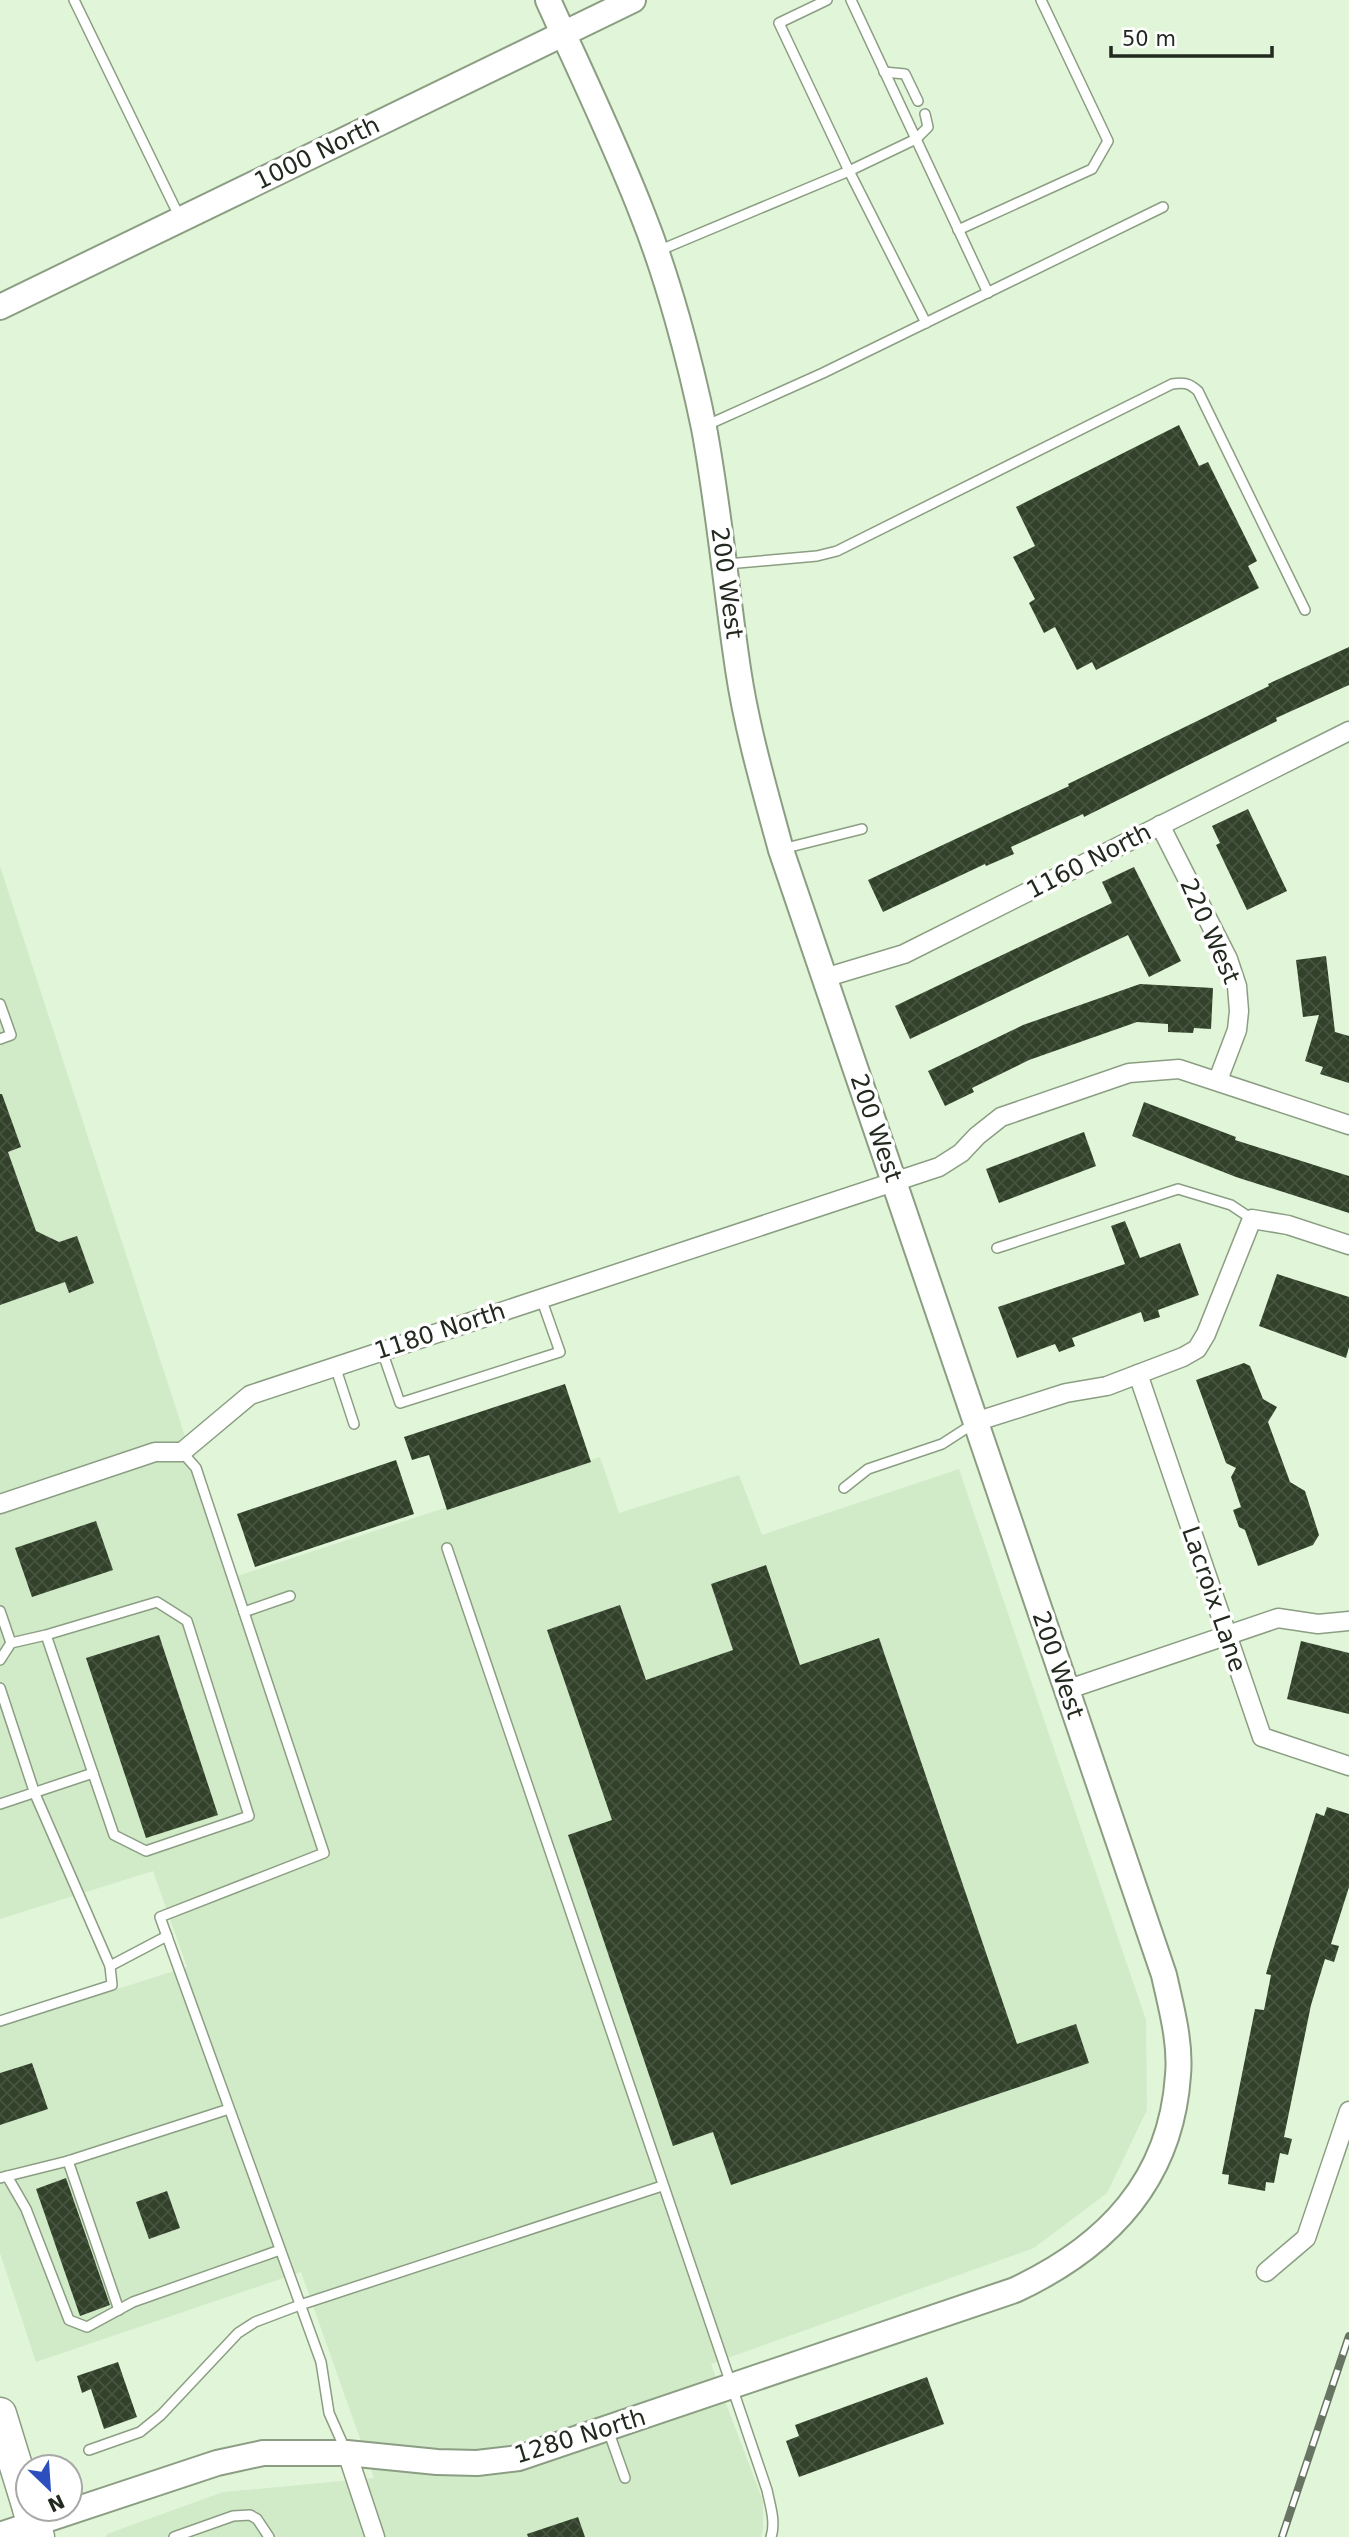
<svg xmlns="http://www.w3.org/2000/svg" width="1349" height="2537" viewBox="0 0 1349 2537" font-family="'DejaVu Sans',sans-serif">
  <style>
    .built { fill: #d1ebc8 }
    .building { fill: url(#building-cross-hatch) }
    .lines { fill: none; stroke-linecap: round; stroke-linejoin: round }
    .lane-casing { stroke: #8b9e83; stroke-width: 12 }
    .street-casing { stroke: #8b9e83; stroke-width: 21 }
    .secondary-casing { stroke: #8b9e83; stroke-width: 28 }
    .highway-casing { stroke: #8b9e83; stroke-width: 35 }
    .lane { stroke: #fff; stroke-width: 9 }
    .street { stroke: #fff; stroke-width: 18 }
    .secondary { stroke: #fff; stroke-width: 24 }
    .highway { stroke: #fff; stroke-width: 32 }
    .rail-casing { stroke: #687563; stroke-width: 8 }
    .rail { stroke: #fff; stroke-width: 5; stroke-dasharray: 16; stroke-linecap: butt }
    .labels { text-anchor: middle; stroke-width: 7; stroke-linejoin: round; paint-order: stroke }
    .street-label { font-size: 24px; fill: #22291f; stroke: #fff }
  </style>
  <defs>
    <pattern id="building-cross-hatch" width="8" height="8" patternUnits="userSpaceOnUse" patternTransform="scale(1.75)"><rect width="8" height="8" fill="#31412a"/><path d="M0 0l8 8M0 8l8-8" fill="none" stroke="#465440"/></pattern>
  </defs>
  <rect width="100%" height="100%" fill="#e1f6d8"/>
  <!-- built -->
  <polygon class="built" points="0,866 231,1578 600,1457 619,1513 739,1475 762,1535 959,1469 1146,2020 1147,2110 1107,2193 1034,2248 711,2364 763,2501 763,2529 761,2537 106,2537 107,2534 223,2492 374,2478 301,2272 36,2362 0,2253 0,2026 187,1967 153,1871 0,1919"/>
  <!-- building -->
  <g class="building">
    <polygon points="1179,425 1199,466 1208,462 1257,561 1248,566 1259,588 1096,670 1092,662 1077,670 1055,627 1044,633 1029,603 1035,599 1013,557 1035,546 1016,507"/>
    <polygon points="1349,647 1349,685 1276,718 1277,721 1084,817 1083,814 1011,847 1014,854 986,866 985,864 883,912 868,880 1069,786 1068,784 1269,686 1268,684"/>
    <polygon points="1248,809 1287,891 1247,910 1216,845 1220,843 1212,826"/>
    <polygon points="1134,867 1181,961 1149,977 1128,935 910,1039 895,1006 1112,903 1102,882"/>
    <polygon points="1326,956 1335,1032 1349,1036 1349,1083 1320,1074 1323,1067 1305,1061 1319,1015 1303,1017 1296,960"/>
    <polygon points="1140,984 1213,988 1211,1029 1194,1028 1193,1033 1168,1032 1168,1024 1137,1022 1029,1060 972,1088 974,1092 945,1106 928,1071 1023,1025"/>
    <polygon points="0,1094 2,1094 21,1147 8,1152 36,1231 59,1242 77,1236 94,1283 69,1293 65,1282 0,1305"/>
    <polygon points="1144,1102 1236,1137 1235,1140 1349,1176 1349,1213 1236,1177 1132,1136"/>
    <polygon points="1084,1132 1096,1166 999,1203 986,1169"/>
    <polygon points="1125,1221 1140,1258 1180,1243 1199,1295 1158,1310 1160,1317 1144,1322 1141,1312 1072,1338 1075,1346 1059,1352 1055,1344 1017,1358 998,1307 1125,1264 1111,1226"/>
    <polygon points="1277,1274 1349,1297 1349,1347 1346,1358 1259,1326"/>
    <polygon points="1244,1363 1250,1366 1263,1399 1277,1407 1268,1422 1290,1482 1305,1491 1319,1535 1313,1545 1258,1566 1245,1530 1239,1527 1233,1510 1241,1507 1231,1477 1236,1468 1226,1463 1196,1380"/>
    <polygon points="565,1384 591,1462 447,1510 429,1455 412,1460 404,1437"/>
    <polygon points="396,1460 414,1514 255,1567 237,1514"/>
    <polygon points="96,1521 113,1570 32,1597 15,1548"/>
    <polygon points="766,1565 800,1665 879,1638 1017,2044 1076,2024 1089,2063 731,2185 713,2132 673,2146 568,1835 612,1820 547,1630 620,1605 646,1680 733,1650 711,1584"/>
    <polygon points="159,1635 218,1815 146,1838 86,1658"/>
    <polygon points="1301,1641 1349,1653 1349,1714 1287,1699"/>
    <polygon points="1327,1807 1349,1814 1349,1887 1331,1944 1339,1946 1334,1962 1325,1959 1311,2005 1284,2137 1292,2139 1288,2155 1280,2153 1274,2183 1266,2182 1265,2191 1228,2184 1229,2175 1222,2174 1255,2009 1264,2010 1271,1975 1266,1974 1275,1943 1316,1813 1324,1816"/>
    <polygon points="32,2063 48,2109 0,2125 0,2073"/>
    <polygon points="66,2178 110,2305 80,2316 36,2189"/>
    <polygon points="167,2191 180,2228 149,2239 136,2202"/>
    <polygon points="118,2362 137,2417 104,2429 91,2389 82,2393 77,2376"/>
    <polygon points="927,2377 944,2424 799,2477 786,2441 799,2436 795,2425"/>
    <polygon points="578,2517 585,2537 528,2537 527,2534"/>
  </g>
  <g class="lines">
    <!-- lane casing -->
    <g class="lane-casing">
      <g id="lane">
        <polyline points="74,0 180,218"/>
        <polyline points="827,0 779,23 849,171 926,323"/>
        <polyline points="851,0 988,293"/>
        <polyline points="884,72 905,74 918,101"/>
        <polyline points="958,230 1092,169 1108,141 1041,0"/>
        <polyline points="658,251 849,171 916,139 928,127 925,114"/>
        <polyline points="705,426 823,373 1163,207"/>
        <path d="M 727,564 L 817,556 L 837,551 L 1172,384 C 1184,382 1189,383 1198,391 L 1305,610"/>
        <polyline points="782,849 862,829"/>
        <polyline points="0,1004 11,1035 0,1039"/>
        <polyline points="997,1248 1178,1189 1231,1205 1252,1219"/>
        <polyline points="382,1351 400,1403 560,1352 541,1298"/>
        <polyline points="335,1366 354,1424"/>
        <polyline points="182,1452 196,1468 324,1853 160,1917 321,2362 329,2413 345,2449"/>
        <polyline points="844,1488 868,1469 942,1444 973,1424"/>
        <path d="M 447,1548 L 767,2490 C 770,2505 776,2522 771,2537"/>
        <polyline points="0,1611 11,1643"/>
        <polyline points="244,1612 290,1596"/>
        <polyline points="0,1660 11,1643 46,1635 157,1602 187,1621 249,1816 146,1851 114,1835 46,1635"/>
        <polyline points="0,1688 35,1794 110,1966"/>
        <polyline points="0,1804 93,1773"/>
        <polyline points="0,2021 112,1985 110,1966 167,1936"/>
        <polyline points="68,2161 119,2310"/>
        <polyline points="7,2176 26,2209 69,2320 87,2327 133,2302 280,2250"/>
        <polyline points="0,2178 68,2161 229,2109"/>
        <polyline points="608,2430 625,2478"/>
        <polyline points="89,2450 140,2432 161,2415 238,2333 255,2322 300,2305 662,2186"/>
        <polyline points="174,2537 233,2516 250,2515 257,2519 269,2537"/>
      </g>
    </g>
    <!-- street casing -->
    <g class="street-casing">
      <g id="street">
        <polyline points="1160,825 1228,959 1237,986 1239,1011 1237,1030 1218,1080"/>
        <polyline points="824,978 904,954 1349,731"/>
        <polyline points="1138,1374 1262,1737 1349,1766"/>
        <polyline points="975,1422 1066,1393 1107,1386 1183,1357 1197,1349 1206,1334 1252,1219 1288,1225 1349,1245"/>
        <polyline points="0,1504 155,1452 182,1452 250,1395 939,1167 961,1153 977,1136 1001,1117 1129,1073 1179,1069 1349,1125"/>
        <polyline points="1066,1690 1278,1618 1318,1624 1349,1621"/>
        <polyline points="1266,2272 1306,2238 1349,2111"/>
        <polyline points="347,2453 375,2537"/>
      </g>
    </g>
    <!-- secondary casing -->
    <g class="secondary-casing">
      <g id="secondary">
        <polyline points="0,307 633,0"/>
        <path d="M 0,2535 L 217,2463 L 263,2453 L 347,2453 L 437,2462 L 477,2463 L 519,2458 L 1015,2290 C 1107,2247 1171,2181 1178,2075 C 1181,2042 1171,2007 1164,1975 L 781,850 C 765,791 747,730 738,669 C 726,589 719,508 704,428 C 690,360 668,278 642,213 C 614,141 580,71 548,0"/>
      </g>
    </g>
    <!-- highway casing -->
    <g class="highway-casing">
      <g id="highway">
        <polyline points="0,2414 28,2505"/>
        <polyline points="29,2509 38,2537"/>
      </g>
    </g>
    <!-- lane -->
    <use href="#lane" class="lane"/>
    <!-- street -->
    <use href="#street" class="street"/>
    <!-- secondary -->
    <use href="#secondary" class="secondary"/>
    <!-- highway -->
    <use href="#highway" class="highway"/>
    <!-- rail casing -->
    <g class="rail-casing">
      <polyline id="rail" points="1282,2537 1349,2336"/>
    </g>
    <!-- rail -->
    <use href="#rail" class="rail"/>
  </g>
  <g class="labels">
    <!-- street labels -->
    <g class="street-label">
      <text transform="translate(317 153) rotate(-26)" y="8">1000 North</text>
      <text transform="translate(727 583) rotate(82)" y="8">200 West</text>
      <text transform="translate(1089 861) rotate(-27)" y="8">1160 North</text>
      <text transform="translate(1210 931) rotate(66)" y="8">220 West</text>
      <text transform="translate(876 1128) rotate(71)" y="8">200 West</text>
      <text transform="translate(440 1331) rotate(-18)" y="8">1180 North</text>
      <text transform="translate(1214 1599) rotate(71)" y="8">Lacroix Lane</text>
      <text transform="translate(1058 1665) rotate(71)" y="8">200 West</text>
      <text transform="translate(580 2436) rotate(-17)" y="8">1280 North</text>
    </g>
  </g>
  <!-- north arrow -->
  <g transform="translate(49 2488) rotate(155)"><circle r="33" fill="#ffffff" stroke="#a7a9a5" stroke-width="2"/>
  <path d="M0-5L12 26L0 18L-12 26Z" fill="#2d4ebe"/>
  <text y="-10" font-size="19" font-weight="bold" text-anchor="middle" fill="#22291f">N</text>
  </g>
  <!-- scale -->
  <path d="M1111 46v10h161v-10" fill="none" stroke="#22291f" stroke-width="3.5"/>
  <text x="1122" y="46" font-size="21" fill="#22291f" stroke="#ffffff" stroke-width="5" paint-order="stroke">50 m</text>
</svg>
